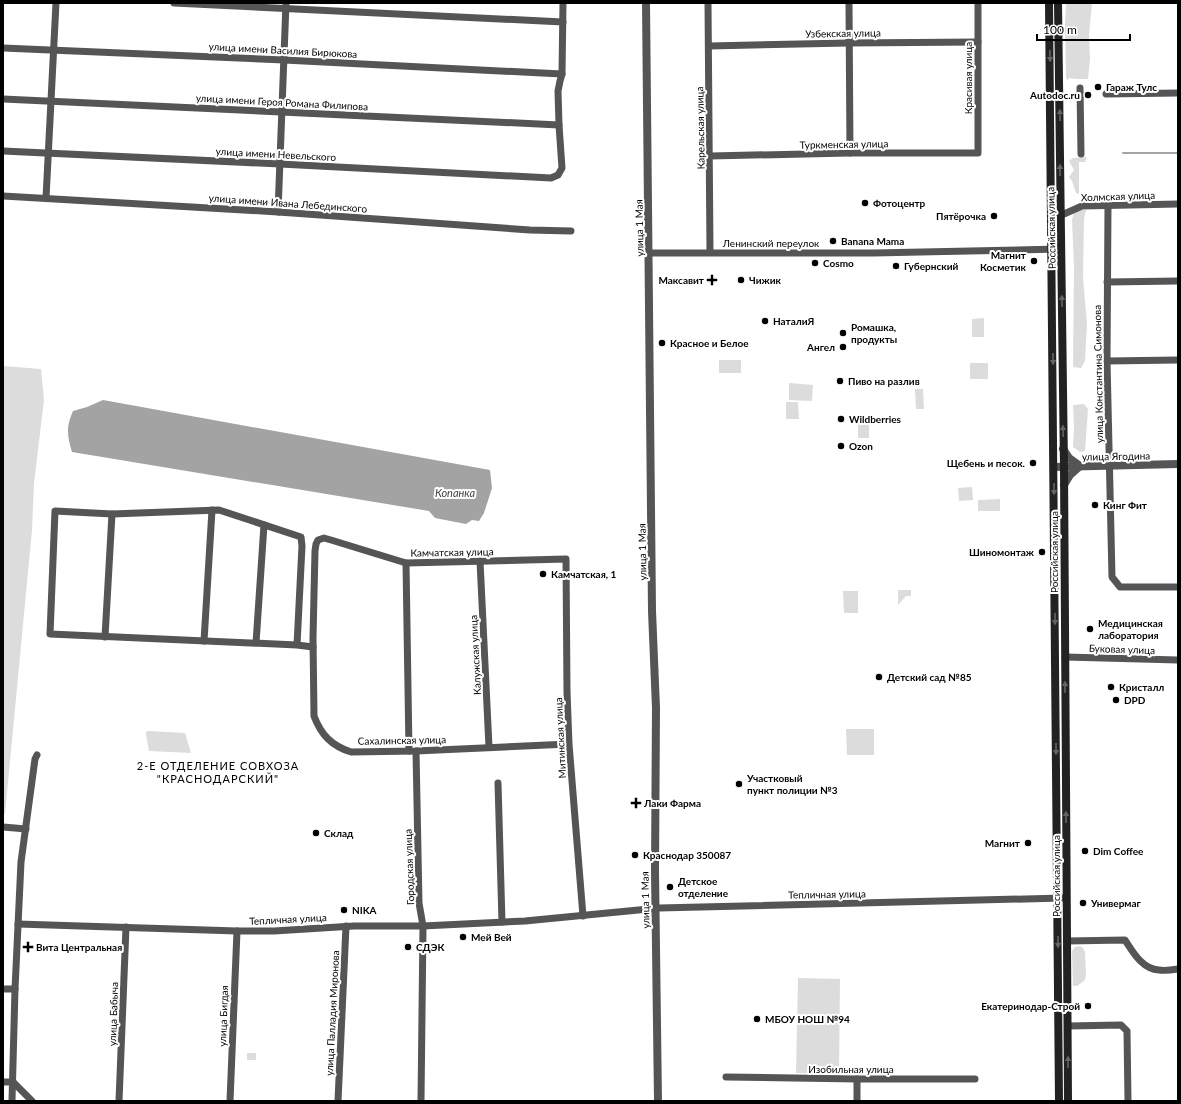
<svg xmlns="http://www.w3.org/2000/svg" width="1181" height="1104" viewBox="0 0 1181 1104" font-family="Lato,sans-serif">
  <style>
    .green { fill: #dcdcdc }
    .water { fill: #a3a3a3 }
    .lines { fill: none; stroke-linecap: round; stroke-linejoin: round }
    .stream { stroke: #a3a3a3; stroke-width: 2 }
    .minor { stroke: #555; stroke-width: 7 }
    .tertiary { stroke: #555; stroke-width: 8 }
    .secondary { stroke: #222; stroke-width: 8 }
    .oneway { fill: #646464 }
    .poi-dot { fill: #000; stroke: #fff; stroke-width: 1.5 }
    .labels { text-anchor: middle; stroke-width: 4; stroke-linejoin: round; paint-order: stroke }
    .street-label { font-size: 10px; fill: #000; stroke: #fff }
    .poi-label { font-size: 10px; font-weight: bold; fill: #000; stroke: #fff; text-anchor: start }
    .water-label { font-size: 11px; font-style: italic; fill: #444; stroke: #fff }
    .neighbourhood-label { font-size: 11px; letter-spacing: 1px; fill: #000; stroke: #fff }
  </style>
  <rect width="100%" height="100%" fill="#fff"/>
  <!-- green -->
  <g class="green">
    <polygon points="1066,3 1092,3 1089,35 1090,59 1088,79 1076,79 1069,78 1068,80 1066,78 1065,26"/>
    <polygon points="1087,157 1085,162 1079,162 1079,194 1076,193 1072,181 1069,177 1074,170 1069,161 1073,158"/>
    <polygon points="1074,210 1086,210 1084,220 1083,277 1087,324 1085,361 1081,368 1073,367 1074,267 1072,220"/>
    <polygon points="984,318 984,337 972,337 972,319"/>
    <rect x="719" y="360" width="22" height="13"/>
    <rect x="970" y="363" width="18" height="16"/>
    <polygon points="3,366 41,369 44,400 34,483 32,530 5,814 3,814"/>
    <polygon points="789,383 813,385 812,401 789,400"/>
    <polygon points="915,389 923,389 924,409 916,409"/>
    <polygon points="786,402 798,402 799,419 786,419"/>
    <polygon points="1084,404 1088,409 1085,451 1080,452 1073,447 1074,426 1073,405"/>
    <polygon points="869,423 869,438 858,438 858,424"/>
    <polygon points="972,487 973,500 959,501 958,488"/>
    <polygon points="1000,499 1000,511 978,511 978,500"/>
    <polygon points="898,590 911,590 911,596 906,596 898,605"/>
    <polygon points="843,591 858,591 858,613 844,613"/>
    <polygon points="846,729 874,729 874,755 847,755"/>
    <polygon points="148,731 185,733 191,753 149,751 146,734 146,732"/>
    <polygon points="1080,946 1083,948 1085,952 1086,974 1085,980 1077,986 1073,986 1072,951 1075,947"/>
    <polygon points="798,978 840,979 839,1074 796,1073"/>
    <rect x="247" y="1053" width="9" height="7"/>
  </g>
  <!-- water -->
  <path class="water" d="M 103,400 L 490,470 L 492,488 L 484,513 L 479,521 L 472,520 L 466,524 L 435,518 L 429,511 L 72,452 C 67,435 66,427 73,411 L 87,407 Z"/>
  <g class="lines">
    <!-- stream -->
    <polyline class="stream" points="1123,153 1178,153"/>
    <!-- minor -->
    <g class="minor">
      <polyline points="174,3 563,22"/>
      <polyline points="708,3 710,252"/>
      <polyline points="849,3 850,153"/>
      <polyline points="709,46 849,43 978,42"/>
      <polyline points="3,48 284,60 562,74"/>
      <polyline points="1080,88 1081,154"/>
      <polyline points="1106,94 1178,93"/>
      <polyline points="3,99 559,125"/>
      <polyline points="3,151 280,164 551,178 558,175 562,168 559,125 558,91 560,81 562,74 563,3"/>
      <polyline points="710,156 850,153 978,153 978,3"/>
      <polyline points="3,196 278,212 530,230 571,231"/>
      <polyline points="46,198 56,3"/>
      <polyline points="1108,205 1107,361 1112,577 1120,587 1178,587"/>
      <polyline points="278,212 286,3"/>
      <polyline points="1060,214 1064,214 1082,206 1178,204"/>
      <polyline points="649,253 874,253 1061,249"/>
      <polyline points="1107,282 1178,281"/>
      <polyline points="1107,361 1178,360"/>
      <polyline points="480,561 489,747"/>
      <polyline points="406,563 409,751"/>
      <polyline points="105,637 112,514"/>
      <polyline points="204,641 212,510"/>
      <polyline points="256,643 264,525"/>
      <polyline points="297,645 302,546 301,537 219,510 112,514 55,511 50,634 297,645 313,647"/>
      <polyline points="1065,657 1178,660"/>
      <path d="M 569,744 L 416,751 L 351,752 C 332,746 321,735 314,716 L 313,638 L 315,551 L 316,544 L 318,540 L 324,538 L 331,540 L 406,563 L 566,559 L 567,692 L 569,744 L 583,916"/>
      <polyline points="416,751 419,903 423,926 421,1101"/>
      <polyline points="498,783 502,922"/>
      <polyline points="3,827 26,829"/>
      <polyline points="18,924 237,931 274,931 354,926 423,926 525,921 659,908 1063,898"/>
      <path d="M 1067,941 L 1125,940 C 1133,952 1142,969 1159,970 C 1165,971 1172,970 1178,969"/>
      <polyline points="3,989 15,989"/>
      <polyline points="1068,1026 1121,1025 1127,1031 1128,1101"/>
      <polyline points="726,1077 857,1079 975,1079"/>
      <polyline points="857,1079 857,1101"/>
      <polyline points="3,1082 13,1082"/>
      <polyline points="13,1082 32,1101"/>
      <polyline points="12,1101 15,989 21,862 35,759 37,755"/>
      <polyline points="119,1101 126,927"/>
      <polyline points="230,1101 237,931"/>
      <polyline points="338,1101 346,926"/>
    </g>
    <!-- tertiary -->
    <g class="tertiary">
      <polyline points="646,3 652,611 656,708 655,871 658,1101"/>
      <polyline points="1063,449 1069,458 1080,466"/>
      <polyline points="1054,467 1178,464"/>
      <polyline points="1064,485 1070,475 1080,466"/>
    </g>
    <!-- secondary -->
    <g class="secondary">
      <polyline points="1049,3 1059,1101"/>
      <polyline points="1058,3 1064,467 1068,1101"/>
    </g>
  </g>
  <!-- one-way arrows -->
  <defs><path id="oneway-solid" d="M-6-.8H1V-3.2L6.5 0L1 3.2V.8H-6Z"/></defs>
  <g class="oneway">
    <use href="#oneway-solid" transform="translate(1050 56) rotate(89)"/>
    <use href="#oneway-solid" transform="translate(1060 115) rotate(-91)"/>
    <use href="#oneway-solid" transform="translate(1060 170) rotate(-90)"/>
    <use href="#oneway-solid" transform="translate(1062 301) rotate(-91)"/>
    <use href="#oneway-solid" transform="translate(1053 359) rotate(89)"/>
    <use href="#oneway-solid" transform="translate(1063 431) rotate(-91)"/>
    <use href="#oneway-solid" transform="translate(1054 489) rotate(90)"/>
    <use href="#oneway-solid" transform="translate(1055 619) rotate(90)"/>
    <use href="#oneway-solid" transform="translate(1065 687) rotate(-90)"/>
    <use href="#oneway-solid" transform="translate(1056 749) rotate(90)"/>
    <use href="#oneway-solid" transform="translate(1066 817) rotate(-90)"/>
    <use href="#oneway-solid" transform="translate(1058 942) rotate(90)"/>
    <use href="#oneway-solid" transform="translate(1068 1062) rotate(-90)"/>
  </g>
  <!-- markers -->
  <g class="poi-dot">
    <circle cx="1098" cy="87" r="4"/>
    <circle cx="1088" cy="95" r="4"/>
    <circle cx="865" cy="203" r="4"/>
    <circle cx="994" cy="216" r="4"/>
    <circle cx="833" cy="241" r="4"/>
    <circle cx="1034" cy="261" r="4"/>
    <circle cx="815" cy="263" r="4"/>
    <circle cx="896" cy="266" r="4"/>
    <path d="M710 274h4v4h4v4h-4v4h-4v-4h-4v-4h4z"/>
    <circle cx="741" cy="280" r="4"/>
    <circle cx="765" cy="321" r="4"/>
    <circle cx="843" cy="333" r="4"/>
    <circle cx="662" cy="343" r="4"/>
    <circle cx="843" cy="347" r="4"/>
    <circle cx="840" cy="381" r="4"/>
    <circle cx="841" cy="419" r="4"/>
    <circle cx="841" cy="446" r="4"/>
    <circle cx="1033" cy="463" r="4"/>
    <circle cx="1095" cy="505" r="4"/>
    <circle cx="1042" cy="552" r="4"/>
    <circle cx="543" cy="574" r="4"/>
    <circle cx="1090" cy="629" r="4"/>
    <circle cx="879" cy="677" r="4"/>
    <circle cx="1111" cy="687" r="4"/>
    <circle cx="1116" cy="700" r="4"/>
    <circle cx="739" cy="784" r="4"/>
    <path d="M634 797h4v4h4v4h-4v4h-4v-4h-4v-4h4z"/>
    <circle cx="316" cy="833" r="4"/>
    <circle cx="1028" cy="843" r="4"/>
    <circle cx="1085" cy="851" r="4"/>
    <circle cx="635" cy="855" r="4"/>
    <circle cx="670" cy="887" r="4"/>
    <circle cx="1083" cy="903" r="4"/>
    <circle cx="344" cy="910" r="4"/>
    <circle cx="463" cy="937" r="4"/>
    <path d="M26 941h4v4h4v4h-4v4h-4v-4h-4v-4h4z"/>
    <circle cx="408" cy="947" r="4"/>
    <circle cx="1088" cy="1006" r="4"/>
    <circle cx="757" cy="1019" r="4"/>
  </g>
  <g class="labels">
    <!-- street labels -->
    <g class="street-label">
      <text transform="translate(843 33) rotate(-1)" y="4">Узбекская улица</text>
      <text transform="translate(283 50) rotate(3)" y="4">улица имени Василия Бирюкова</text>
      <text transform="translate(968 78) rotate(-90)" y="4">Красивая улица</text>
      <text transform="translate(282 102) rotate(3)" y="4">улица имени Героя Романа Филипова</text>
      <text transform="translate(700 128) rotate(-91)" y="4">Карельская улица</text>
      <text transform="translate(844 144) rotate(-1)" y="4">Туркменская улица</text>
      <text transform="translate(276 154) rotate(3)" y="4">улица имени Невельского</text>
      <text transform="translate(1118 196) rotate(-2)" y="4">Холмская улица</text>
      <text transform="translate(288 203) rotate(4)" y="4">улица имени Ивана Лебединского</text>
      <text transform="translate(639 228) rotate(-91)" y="4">улица 1 Мая</text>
      <text transform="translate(1051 228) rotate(-91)" y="4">Российская улица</text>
      <text x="771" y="247">Ленинский переулок</text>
      <text transform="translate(1098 374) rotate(-91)" y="4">улица Константина Симонова</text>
      <text transform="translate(1116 456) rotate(-1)" y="4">улица Ягодина</text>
      <text transform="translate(452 552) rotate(-1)" y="4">Камчатская улица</text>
      <text transform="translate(642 552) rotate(-91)" y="4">улица 1 Мая</text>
      <text transform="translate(1054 552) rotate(-90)" y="4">Российская улица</text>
      <text transform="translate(1122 649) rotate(2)" y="4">Буковая улица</text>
      <text transform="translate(475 655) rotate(-93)" y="4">Калужская улица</text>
      <text transform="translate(560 738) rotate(-93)" y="4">Митинская улица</text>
      <text transform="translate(402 740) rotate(-1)" y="4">Сахалинская улица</text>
      <text transform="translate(409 867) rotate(-92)" y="4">Городская улица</text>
      <text transform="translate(1056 876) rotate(-90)" y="4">Российская улица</text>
      <text transform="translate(827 894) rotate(-1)" y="4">Тепличная улица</text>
      <text transform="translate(645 900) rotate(-91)" y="4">улица 1 Мая</text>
      <text transform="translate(288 919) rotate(-3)" y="4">Тепличная улица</text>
      <text transform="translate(332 1013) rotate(-87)" y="4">улица Палладия Миронова</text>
      <text transform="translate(113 1014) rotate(-88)" y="4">улица Бабыча</text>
      <text transform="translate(223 1016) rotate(-88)" y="4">улица Бигдая</text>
      <text x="851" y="1073">Изобильная улица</text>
    </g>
    <!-- poi labels -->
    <g class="poi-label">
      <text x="1106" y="91">Гараж Тулс</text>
      <text x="1080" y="99" text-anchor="end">Autodoc.ru</text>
      <text x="873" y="207">Фотоцентр</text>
      <text x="986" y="220" text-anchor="end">Пятёрочка</text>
      <text x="841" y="245">Banana Mama</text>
      <text x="1026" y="259" text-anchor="end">Магнит<tspan x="1026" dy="12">Косметик</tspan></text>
      <text x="823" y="267">Cosmo</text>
      <text x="904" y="270">Губернский</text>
      <text x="704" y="284" text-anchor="end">Максавит</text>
      <text x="749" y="284">Чижик</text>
      <text x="773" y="325">НаталиЯ</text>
      <text x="851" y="331">Ромашка,<tspan x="851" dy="12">продукты</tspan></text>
      <text x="670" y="347">Красное и Белое</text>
      <text x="835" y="351" text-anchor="end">Ангел</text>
      <text x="848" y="385">Пиво на разлив</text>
      <text x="849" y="423">Wildberries</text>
      <text x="849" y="450">Ozon</text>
      <text x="1025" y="467" text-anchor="end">Щебень и песок.</text>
      <text x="1103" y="509">Кинг Фит</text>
      <text x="1034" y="556" text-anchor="end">Шиномонтаж</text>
      <text x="551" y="578">Камчатская, 1</text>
      <text x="1098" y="627">Медицинская<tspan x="1098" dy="12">лаборатория</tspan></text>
      <text x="887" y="681">Детский сад №85</text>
      <text x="1119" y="691">Кристалл</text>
      <text x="1124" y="704">DPD</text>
      <text x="747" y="782">Участковый<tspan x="747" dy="12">пункт полиции №3</tspan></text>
      <text x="644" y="807">Лаки Фарма</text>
      <text x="324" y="837">Склад</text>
      <text x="1020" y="847" text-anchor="end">Магнит</text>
      <text x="1093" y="855">Dim Coffee</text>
      <text x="643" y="859">Краснодар 350087</text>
      <text x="678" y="885">Детское<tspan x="678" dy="12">отделение</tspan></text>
      <text x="1091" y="907">Универмаг</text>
      <text x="352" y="914">NIKA</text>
      <text x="471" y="941">Мей Вей</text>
      <text x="36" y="951">Вита Центральная</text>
      <text x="416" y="951">СДЭК</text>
      <text x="1080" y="1010" text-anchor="end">Екатеринодар-Строй</text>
      <text x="765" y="1023">МБОУ НОШ №94</text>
    </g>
    <!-- water labels -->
    <g class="water-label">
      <text x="455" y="497">Копанка</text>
    </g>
    <!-- neighbourhood labels -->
    <g class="neighbourhood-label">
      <text x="218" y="770">2-Е ОТДЕЛЕНИЕ СОВХОЗА<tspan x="218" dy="13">"КРАСНОДАРСКИЙ"</tspan></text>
    </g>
  </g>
  <!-- border -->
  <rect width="1181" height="1104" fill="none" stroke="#000000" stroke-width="8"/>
  <!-- scale -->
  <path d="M1037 34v6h93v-6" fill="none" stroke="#000000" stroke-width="2"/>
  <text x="1043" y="34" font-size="12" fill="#000000" stroke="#ffffff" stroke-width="3" paint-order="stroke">100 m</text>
</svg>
